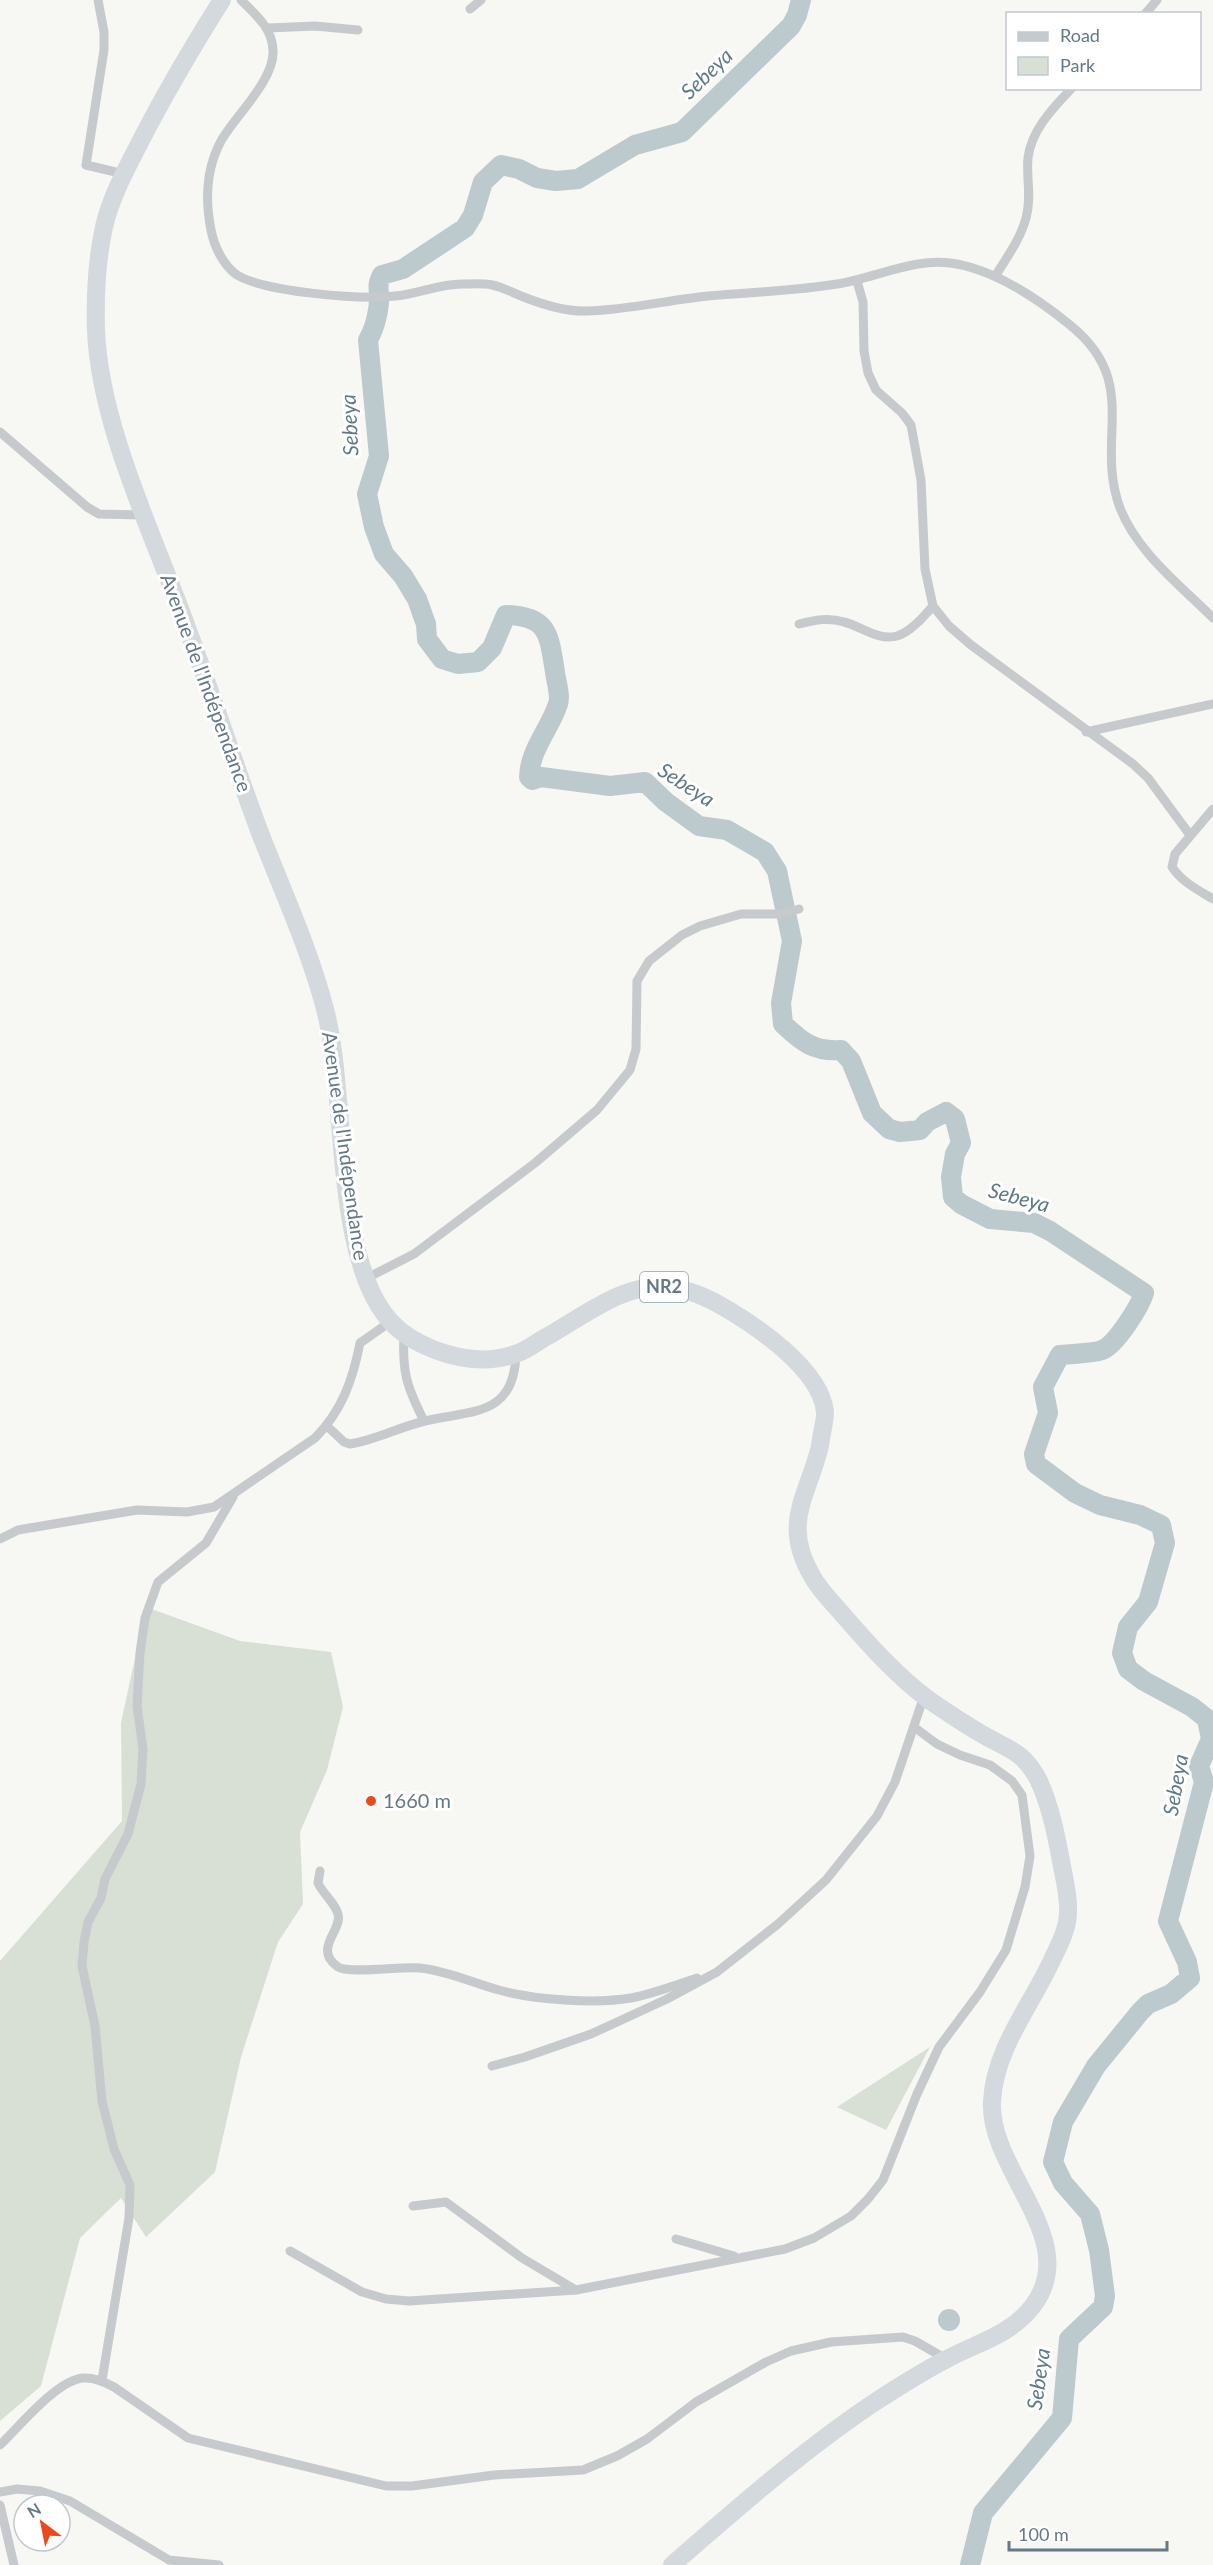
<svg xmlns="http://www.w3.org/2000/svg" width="1213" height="2565" viewBox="0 0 1213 2565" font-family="Lato,sans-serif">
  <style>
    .green { fill: #d8dfd4 }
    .water { fill: #bcc9cd }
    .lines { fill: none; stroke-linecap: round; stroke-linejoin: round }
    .river { stroke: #bcc9cd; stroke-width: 20 }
    .street { stroke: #c6cacd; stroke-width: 9 }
    .highway { stroke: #d4d9dd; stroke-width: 18 }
    .poi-dot { fill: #ec491e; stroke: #fff; stroke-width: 2 }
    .labels { text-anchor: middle; stroke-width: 6; stroke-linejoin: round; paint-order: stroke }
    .shield { fill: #fff; stroke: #92a0aa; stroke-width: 1.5 }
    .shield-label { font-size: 18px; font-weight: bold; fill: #647886 }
    .street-label { font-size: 20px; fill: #647886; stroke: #fff }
    .poi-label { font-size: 20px; fill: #647886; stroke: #fff; text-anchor: start }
    .water-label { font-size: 21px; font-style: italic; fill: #607a83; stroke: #fff }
  </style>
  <rect width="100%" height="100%" fill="#f7f7f3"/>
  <!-- green -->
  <g class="green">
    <polygon points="146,1607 240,1641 331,1652 343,1707 327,1770 300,1832 303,1904 278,1942 241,2057 215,2172 146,2237 121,2198 80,2238 41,2386 0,2421 0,1961 122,1821 121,1723"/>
    <polygon points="930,2047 886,2130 837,2107"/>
  </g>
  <!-- water -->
  <circle class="water" cx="949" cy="2320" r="11"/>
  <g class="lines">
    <!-- river -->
    <path class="river" d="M 801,0 L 797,15 L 791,26 L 682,132 L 635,145 L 578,179 L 556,181 L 537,178 L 519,169 L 501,165 L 483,182 L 473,215 L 465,228 L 403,269 L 382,275 C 378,283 378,285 379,294 C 380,308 375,328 368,340 L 379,456 L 367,494 L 374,527 L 384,554 L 403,576 L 417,599 L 426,624 L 427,639 L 442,659 L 458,664 L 478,662 L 492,648 L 506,615 C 549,616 549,635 555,672 C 556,681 561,696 558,704 C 550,729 530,749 529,777 L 532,780 L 541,777 L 610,786 L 645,782 L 666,802 L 699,826 L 727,830 L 765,852 L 777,871 L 792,941 L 781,1003 L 783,1024 C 802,1042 814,1052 841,1050 L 851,1061 L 872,1113 L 889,1129 L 900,1132 L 920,1130 L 927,1122 L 946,1112 L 955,1119 L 961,1143 L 955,1154 L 951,1177 L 953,1197 L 961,1204 L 990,1219 L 1034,1223 L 1050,1231 L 1144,1293 C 1140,1306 1116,1345 1102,1350 C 1096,1353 1069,1354 1060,1355 L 1043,1387 L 1048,1413 L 1034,1454 L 1036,1464 L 1075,1493 L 1100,1505 L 1140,1515 L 1161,1525 L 1165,1543 L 1148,1602 L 1128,1627 L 1122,1653 L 1128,1669 L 1144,1681 L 1192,1707 L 1207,1719 L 1211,1739 L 1199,1766 L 1204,1782 L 1168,1921 L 1187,1962 L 1190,1978 L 1171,1994 L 1148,2004 L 1140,2012 L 1096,2066 L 1063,2122 L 1053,2162 L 1063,2183 L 1090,2214 L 1099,2250 L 1105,2296 L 1103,2307 L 1069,2339 L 1062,2418 L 983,2513 L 970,2565"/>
    <!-- street -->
    <g class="street">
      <polyline points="98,0 104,32 104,50 86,165 124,174"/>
      <path d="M 241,0 C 256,15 272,28 273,50 C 275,80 235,116 221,141 C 206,169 205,200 211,230 C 214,246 223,265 237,275 C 265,292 361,300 395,296 C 417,294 439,284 462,284 C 471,284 483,283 492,285 C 502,287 512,292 521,296 C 541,304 566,312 587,311 C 628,310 668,300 708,296 C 751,292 795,291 837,284 C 876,278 916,256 957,264 C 998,272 1037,298 1070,325 C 1142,383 1094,438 1120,508 C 1137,552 1180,585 1213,618"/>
      <polyline points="470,9 481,0"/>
      <polyline points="1145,14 1157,0"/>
      <polyline points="268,28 315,26 358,30"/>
      <path d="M 996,275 C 1007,257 1021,238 1026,218 C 1032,196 1026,178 1028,158 C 1031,130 1054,107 1072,88"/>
      <polyline points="857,281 863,302 864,351 868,373 876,390 902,413 911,425 921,480 925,569 933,606 949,626 971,645 1133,764 1148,778 1190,835"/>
      <polyline points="0,432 87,507 99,514 143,515"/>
      <path d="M 799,624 C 815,620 828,617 844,622 C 861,626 878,641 897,636 C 911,632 924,616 933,606"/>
      <polyline points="1086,732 1213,704"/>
      <path d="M 1213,809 L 1175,854 L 1172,867 C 1182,882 1198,890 1213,899"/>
      <polyline points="365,1279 414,1254 535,1163 597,1110 630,1070 636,1049 637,981 649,961 682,935 700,926 741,914 780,914 799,909"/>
      <path d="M 404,1332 C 402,1372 406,1385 424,1421"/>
      <path d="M 327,1426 L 344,1442 L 350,1444 C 376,1440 399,1427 425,1421 C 472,1410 514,1417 516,1354"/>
      <path d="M 0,1539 L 18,1530 L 137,1510 L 187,1512 L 214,1507 L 315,1438 C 342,1411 353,1379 360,1343 L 390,1322"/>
      <path d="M 320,1871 L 318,1883 C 323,1894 335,1903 338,1914 C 343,1930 312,1949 338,1967 C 349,1974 403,1966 420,1968 C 448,1971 473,1983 499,1990 C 534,2000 596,2004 631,1998 C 653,1994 676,1985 697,1978"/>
      <polyline points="492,2066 525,2057 591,2034 667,1999 717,1972 778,1924 826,1880 877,1816 895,1782 924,1696"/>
      <polyline points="413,2206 446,2202 522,2258 576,2290"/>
      <polyline points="676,2239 734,2256"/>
      <polyline points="290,2251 362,2292 386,2299 409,2301 576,2290 785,2249 814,2238 851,2216 868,2199 883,2180 917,2094 939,2047 980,1992 1006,1950 1025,1887 1030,1856 1022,1795 1012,1781 990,1765 960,1755 937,1744 914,1727"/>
      <polyline points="102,2380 129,2218 130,2185 114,2149 102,2101 95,2026 82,1966 84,1942 88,1922 101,1898 105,1879 128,1834 141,1784 143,1749 137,1706 140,1653 145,1618 158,1582 206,1543 233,1497"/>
      <path d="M 0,2445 C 19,2427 57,2380 83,2378 C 94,2377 105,2382 114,2387 L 188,2438 L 386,2486 L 412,2486 L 494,2475 L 583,2470 L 617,2456 L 647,2439 L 696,2402 L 766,2362 L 791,2351 L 831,2342 L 903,2337 L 915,2341 L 946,2359"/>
      <polyline points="0,2492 17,2489 40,2491 70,2501 169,2560 219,2565"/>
      <polyline points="0,2505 14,2565"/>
    </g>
    <!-- highway -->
    <path class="highway" d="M 222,0 C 191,49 163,97 137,148 C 124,173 110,200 104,227 C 97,259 95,297 96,330 C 99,410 138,501 167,575 C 201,660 228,747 260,833 C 283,892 309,948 325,1009 C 348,1095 332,1260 392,1323 C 403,1335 420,1344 435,1350 C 462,1360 490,1364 518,1353 C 529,1349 538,1341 548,1336 C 609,1300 649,1264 720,1305 C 755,1325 821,1369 825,1412 C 826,1416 820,1441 820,1446 C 808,1496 781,1523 812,1576 C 820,1591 833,1603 844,1616 C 870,1646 897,1676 929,1700 C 948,1713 967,1726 987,1737 C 1011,1750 1024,1753 1038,1779 C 1050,1804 1056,1834 1061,1861 C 1064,1877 1069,1896 1068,1912 C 1068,1929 1059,1945 1052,1960 C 1031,2006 995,2048 992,2101 C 988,2171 1084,2241 1032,2307 C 1009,2336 976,2343 945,2360 C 920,2373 895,2389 872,2404 C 801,2452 736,2509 672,2565"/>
  </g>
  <!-- markers -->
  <circle class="poi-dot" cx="371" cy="1801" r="6"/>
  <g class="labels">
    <!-- shield labels -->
    <rect class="shield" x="640" y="1272" width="48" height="30" rx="4.5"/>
    <g class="shield-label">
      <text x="664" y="1293">NR2</text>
    </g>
    <!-- street labels -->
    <g class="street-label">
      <text transform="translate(206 683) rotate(70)" y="7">Avenue de l'Indépendance</text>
      <text transform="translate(345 1146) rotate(82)" y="7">Avenue de l'Indépendance</text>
    </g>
    <!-- poi labels -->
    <g class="poi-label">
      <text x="383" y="1808">1660 m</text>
    </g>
    <!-- water labels -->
    <g class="water-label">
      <text transform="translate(707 74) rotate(-44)" y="7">Sebeya</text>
      <text transform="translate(350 425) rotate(-93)" y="7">Sebeya</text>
      <text transform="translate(686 785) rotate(33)" y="7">Sebeya</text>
      <text transform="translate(1019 1198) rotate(15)" y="7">Sebeya</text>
      <text transform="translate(1176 1785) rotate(-80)" y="7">Sebeya</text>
      <text transform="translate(1039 2379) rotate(-82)" y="7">Sebeya</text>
    </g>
  </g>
  <!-- legend -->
  <rect x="1006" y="12" width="195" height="78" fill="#ffffff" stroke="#c1c9cf" stroke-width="1.5"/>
  <rect x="1018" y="32" width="30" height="9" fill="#c6cacd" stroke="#c1c9cf" stroke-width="1.5"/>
  <text x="1060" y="42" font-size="18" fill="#647886">Road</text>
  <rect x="1018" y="57" width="30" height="18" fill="#d8dfd4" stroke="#c1c9cf" stroke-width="1.5"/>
  <text x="1060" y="72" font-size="18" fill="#647886">Park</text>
  <!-- north arrow -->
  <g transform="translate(42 2523) rotate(328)"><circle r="28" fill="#ffffff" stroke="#c1c9cf" stroke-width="1.5"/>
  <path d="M0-4.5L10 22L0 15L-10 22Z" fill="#ec491e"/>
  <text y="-9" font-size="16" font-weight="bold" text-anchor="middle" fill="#647886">N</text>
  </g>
  <!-- scale -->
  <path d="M1009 2541v9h158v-9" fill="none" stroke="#647886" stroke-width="3"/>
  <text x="1018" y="2541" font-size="18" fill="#647886" stroke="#ffffff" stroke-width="4.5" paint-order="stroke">100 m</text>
</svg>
